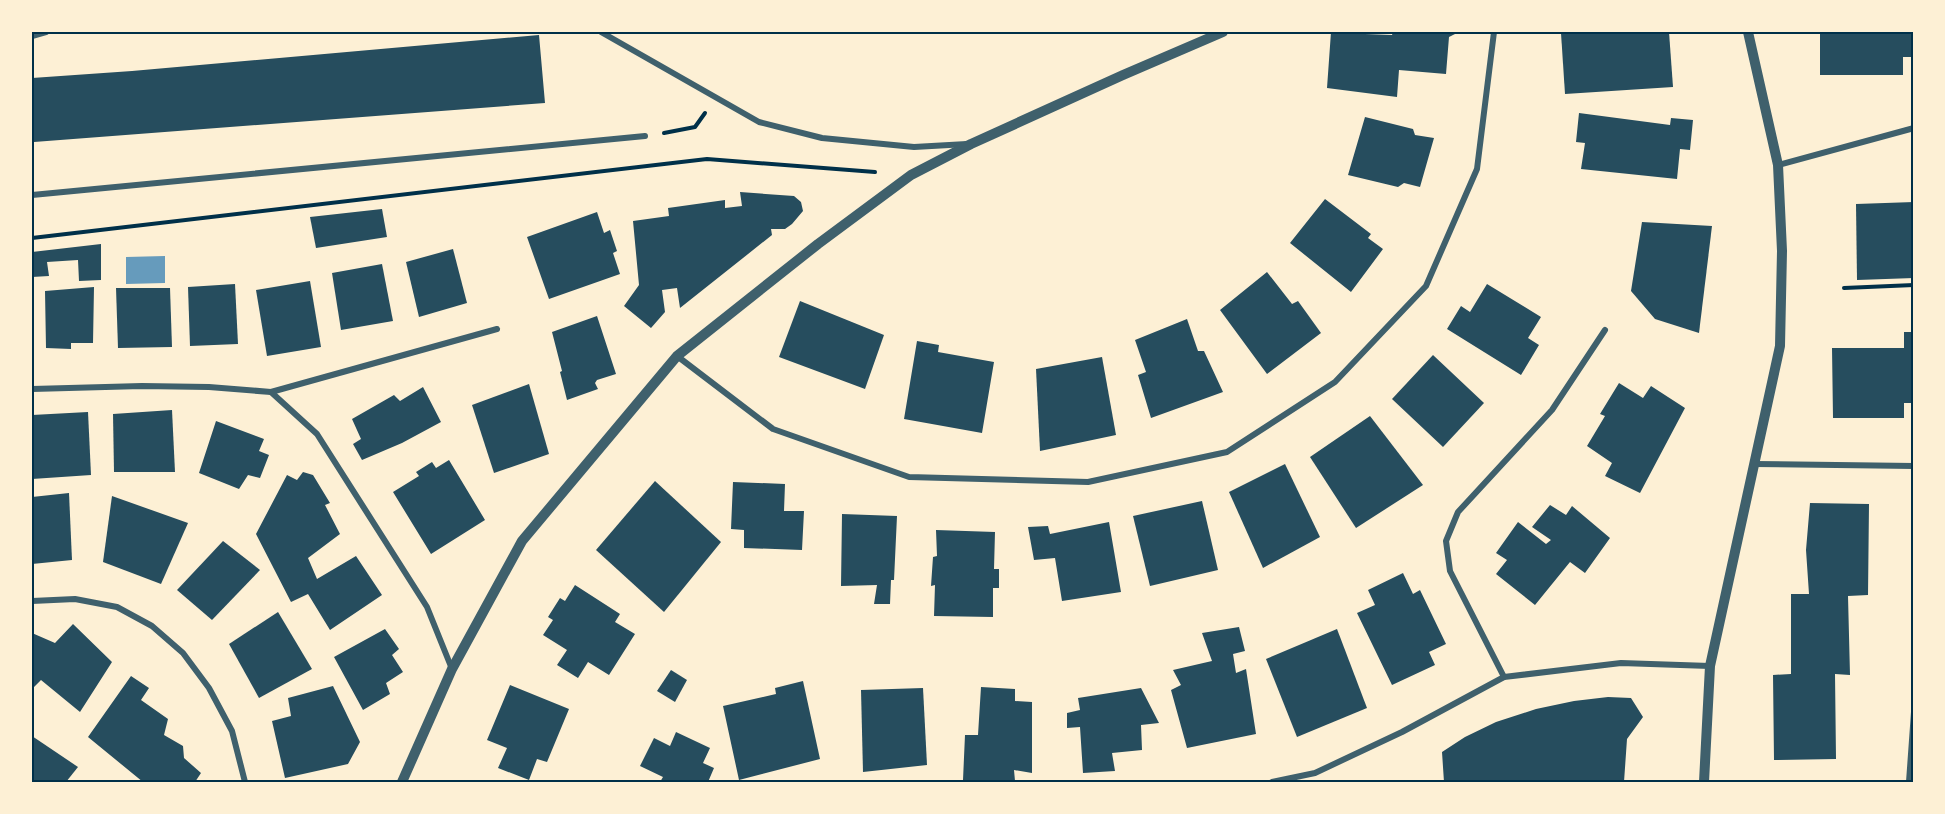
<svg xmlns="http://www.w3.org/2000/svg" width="1945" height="814" viewBox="0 0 1945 814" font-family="'PT Sans Narrow',sans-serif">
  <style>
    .water { fill: #669bbc }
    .building { fill: #264d5e }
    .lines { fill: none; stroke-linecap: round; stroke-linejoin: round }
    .path { stroke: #003049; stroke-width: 4 }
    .minor { stroke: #3f606c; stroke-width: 6 }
    .tertiary { stroke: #3f606c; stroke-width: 10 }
    .neatline { fill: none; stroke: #003049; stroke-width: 2 }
  </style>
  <rect width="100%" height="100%" fill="#fdf0d5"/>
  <!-- water -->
  <polygon class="water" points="165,256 165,283 126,284 126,257"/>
  <!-- building -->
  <g class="building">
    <polygon points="1331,32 1363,32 1365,34 1392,35 1393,32 1456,32 1455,34 1449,37 1446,74 1399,70 1397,97 1327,88"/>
    <polygon points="1583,32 1669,32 1673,87 1565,94 1561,33"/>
    <polygon points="1820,32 1914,32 1914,57 1903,57 1903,75 1820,75"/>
    <polygon points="539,35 545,103 34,142 32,78 132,71"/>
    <polygon points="1579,113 1670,125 1671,118 1693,120 1690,150 1680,149 1677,179 1581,169 1585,143 1576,142"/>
    <polygon points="1365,117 1413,129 1415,135 1434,138 1420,187 1404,183 1398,187 1348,175"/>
    <polygon points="740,192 794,196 801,202 803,211 792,224 785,229 771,229 772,235 680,308 677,288 662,290 665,312 651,328 624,306 639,285 633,221 669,216 668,208 725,200 725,208 742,206"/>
    <polygon points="1325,199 1371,234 1368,238 1383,249 1351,292 1290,243"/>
    <polygon points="1914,202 1914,278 1857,280 1856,204"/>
    <polygon points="382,209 387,237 316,248 310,217"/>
    <polygon points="597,212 604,233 610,230 617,251 613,253 620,274 549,299 527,237"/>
    <polygon points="1642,222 1712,226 1699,333 1655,319 1631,291"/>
    <polygon points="101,244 101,280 79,281 78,260 47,262 49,276 32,277 32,252"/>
    <polygon points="453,249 467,303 419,317 406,262"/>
    <polygon points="382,264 393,321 341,330 332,273"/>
    <polygon points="1267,272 1292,304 1298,301 1321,333 1267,374 1220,310"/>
    <polygon points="310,281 321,347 267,356 256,290"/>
    <polygon points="235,284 238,344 190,346 188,287"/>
    <polygon points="1487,284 1541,317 1528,338 1539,345 1521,375 1447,329 1461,306 1470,312"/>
    <polygon points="94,287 93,343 71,343 71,349 46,348 45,291"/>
    <polygon points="116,288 170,288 172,347 118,348"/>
    <polygon points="800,301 884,335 865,389 779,357"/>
    <polygon points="597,316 616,374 597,380 595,383 598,389 567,400 560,372 562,371 552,332"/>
    <polygon points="1187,319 1198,351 1204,351 1223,392 1151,418 1138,375 1146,372 1135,340"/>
    <polygon points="1904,332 1914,332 1914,403 1904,403 1904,418 1833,418 1832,348 1904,348"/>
    <polygon points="917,341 939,345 938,352 994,362 982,433 904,419"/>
    <polygon points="1433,355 1484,403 1443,447 1392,399"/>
    <polygon points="1102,357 1116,435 1040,451 1036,369"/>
    <polygon points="1619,383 1643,398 1651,386 1685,408 1640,493 1605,476 1612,463 1587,446 1605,416 1600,414"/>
    <polygon points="529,384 549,454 494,473 472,405"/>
    <polygon points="423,387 441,422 402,443 362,460 353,444 361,439 352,419 394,395 400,401"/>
    <polygon points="172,410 175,472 114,472 113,414"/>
    <polygon points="88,412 91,475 32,479 32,415"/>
    <polygon points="1370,416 1423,485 1356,528 1310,457"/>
    <polygon points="216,421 264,439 259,451 269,455 260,478 248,475 239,489 199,473"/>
    <polygon points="449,460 485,520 431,554 393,492 419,476 416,472 432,462 436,468"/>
    <polygon points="1285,464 1320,537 1263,568 1229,492"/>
    <polygon points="303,472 313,475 330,503 325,505 340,534 308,558 317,579 356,556 382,595 330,630 308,594 291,602 256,534 287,475 297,480"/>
    <polygon points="655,481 721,542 664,612 596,550"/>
    <polygon points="733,482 785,484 784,511 804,511 802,550 744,548 744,530 731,529"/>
    <polygon points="69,493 72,560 32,564 32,497"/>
    <polygon points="112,496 188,523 161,584 103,562"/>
    <polygon points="1202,501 1218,570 1150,586 1133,516"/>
    <polygon points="1810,503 1869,504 1868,595 1848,596 1850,675 1835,674 1836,759 1774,760 1773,675 1791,674 1791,594 1809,594 1806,550"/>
    <polygon points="1550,505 1566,515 1572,506 1610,538 1585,573 1570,562 1535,605 1496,574 1507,560 1496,553 1518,522 1546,544 1551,540 1532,527"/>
    <polygon points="842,514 897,516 894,580 891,580 890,604 874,604 877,585 841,586"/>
    <polygon points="1109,522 1121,592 1062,601 1055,558 1034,560 1028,527 1048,526 1050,534"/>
    <polygon points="936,530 995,532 994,569 999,569 999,588 993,588 993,617 934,616 935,585 931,586 933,557 937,556"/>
    <polygon points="223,541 260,570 212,620 177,590"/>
    <polygon points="1403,573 1413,594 1420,590 1446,644 1429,652 1435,665 1392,685 1357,613 1375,605 1368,590"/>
    <polygon points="575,585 620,614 615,622 635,634 609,675 588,662 578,678 557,665 567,650 543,635 553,620 548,617 560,598 565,601"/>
    <polygon points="278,612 312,669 259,698 229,644"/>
    <polygon points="73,624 112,662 80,712 41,680 32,689 32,633 55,643"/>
    <polygon points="1239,627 1245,651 1233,654 1236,673 1246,669 1256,734 1187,748 1171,690 1181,685 1173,670 1212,661 1202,633"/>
    <polygon points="385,629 399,649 392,655 403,672 386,683 390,694 363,710 334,657"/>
    <polygon points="1337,629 1367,708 1297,737 1266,659"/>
    <polygon points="671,670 687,680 675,702 657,691"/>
    <polygon points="131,676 149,688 141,700 168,719 164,735 183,746 184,758 201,773 195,782 143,782 88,737"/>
    <polygon points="803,681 820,759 739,780 723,706 776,694 775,688"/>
    <polygon points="510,685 569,709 547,762 537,759 529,780 498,768 507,748 487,740"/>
    <polygon points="333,686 360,742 348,764 285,778 272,721 291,716 288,698"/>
    <polygon points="981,687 1015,689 1015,701 1032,702 1032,773 1014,770 1015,781 963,780 965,735 978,735"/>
    <polygon points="923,688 927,765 863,772 861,690"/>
    <polygon points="1141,688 1159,723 1141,725 1142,750 1112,753 1115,771 1083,773 1080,727 1067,728 1067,713 1080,710 1078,698"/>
    <polygon points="1608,697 1631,698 1643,717 1627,739 1624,782 1444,782 1442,752 1465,737 1496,722 1536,709 1574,701"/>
    <polygon points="676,732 710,748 703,763 714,768 708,782 660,782 663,777 640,766 654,738 670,746"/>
    <polygon points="32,736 78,767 66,782 32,782"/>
  </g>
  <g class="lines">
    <!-- path -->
    <g class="path">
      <polyline points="664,133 695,127 705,113"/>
      <polyline points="32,238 707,159 875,172"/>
      <polyline points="1844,288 1914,285"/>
    </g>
    <!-- minor -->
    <g class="minor">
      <polyline points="601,32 759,122 822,138 914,147 967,144"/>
      <polyline points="32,36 46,32"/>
      <polyline points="1778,165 1914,128"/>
      <polyline points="32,195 645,136"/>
      <polyline points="677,356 773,429 909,477 1088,482 1227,452 1335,382 1426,286 1477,169 1494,32"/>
      <polyline points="32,389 142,386 209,387 271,392 317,434 427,607 452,669"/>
      <polyline points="271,392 497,329"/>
      <polyline points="1754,464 1914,466"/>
      <polyline points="32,601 75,599 117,607 152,626 183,653 209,688 232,731 245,782"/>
      <polyline points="1504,677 1450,571 1446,541 1458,512 1552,410 1605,330"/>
      <polyline points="1272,782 1315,773 1402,732 1504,677 1621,663 1710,666"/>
      <polyline points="1909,782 1914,712"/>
    </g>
    <!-- tertiary -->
    <g class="tertiary">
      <polyline points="402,782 452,669 522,541 677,356 818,244 911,175 971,144 1123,75 1223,32"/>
      <polyline points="1704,782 1710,666 1780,346 1782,251 1778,165 1748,32"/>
    </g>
  </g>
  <!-- border -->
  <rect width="1945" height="814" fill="none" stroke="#fdf0d5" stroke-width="66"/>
  <rect x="33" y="33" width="1879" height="748" class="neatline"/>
</svg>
